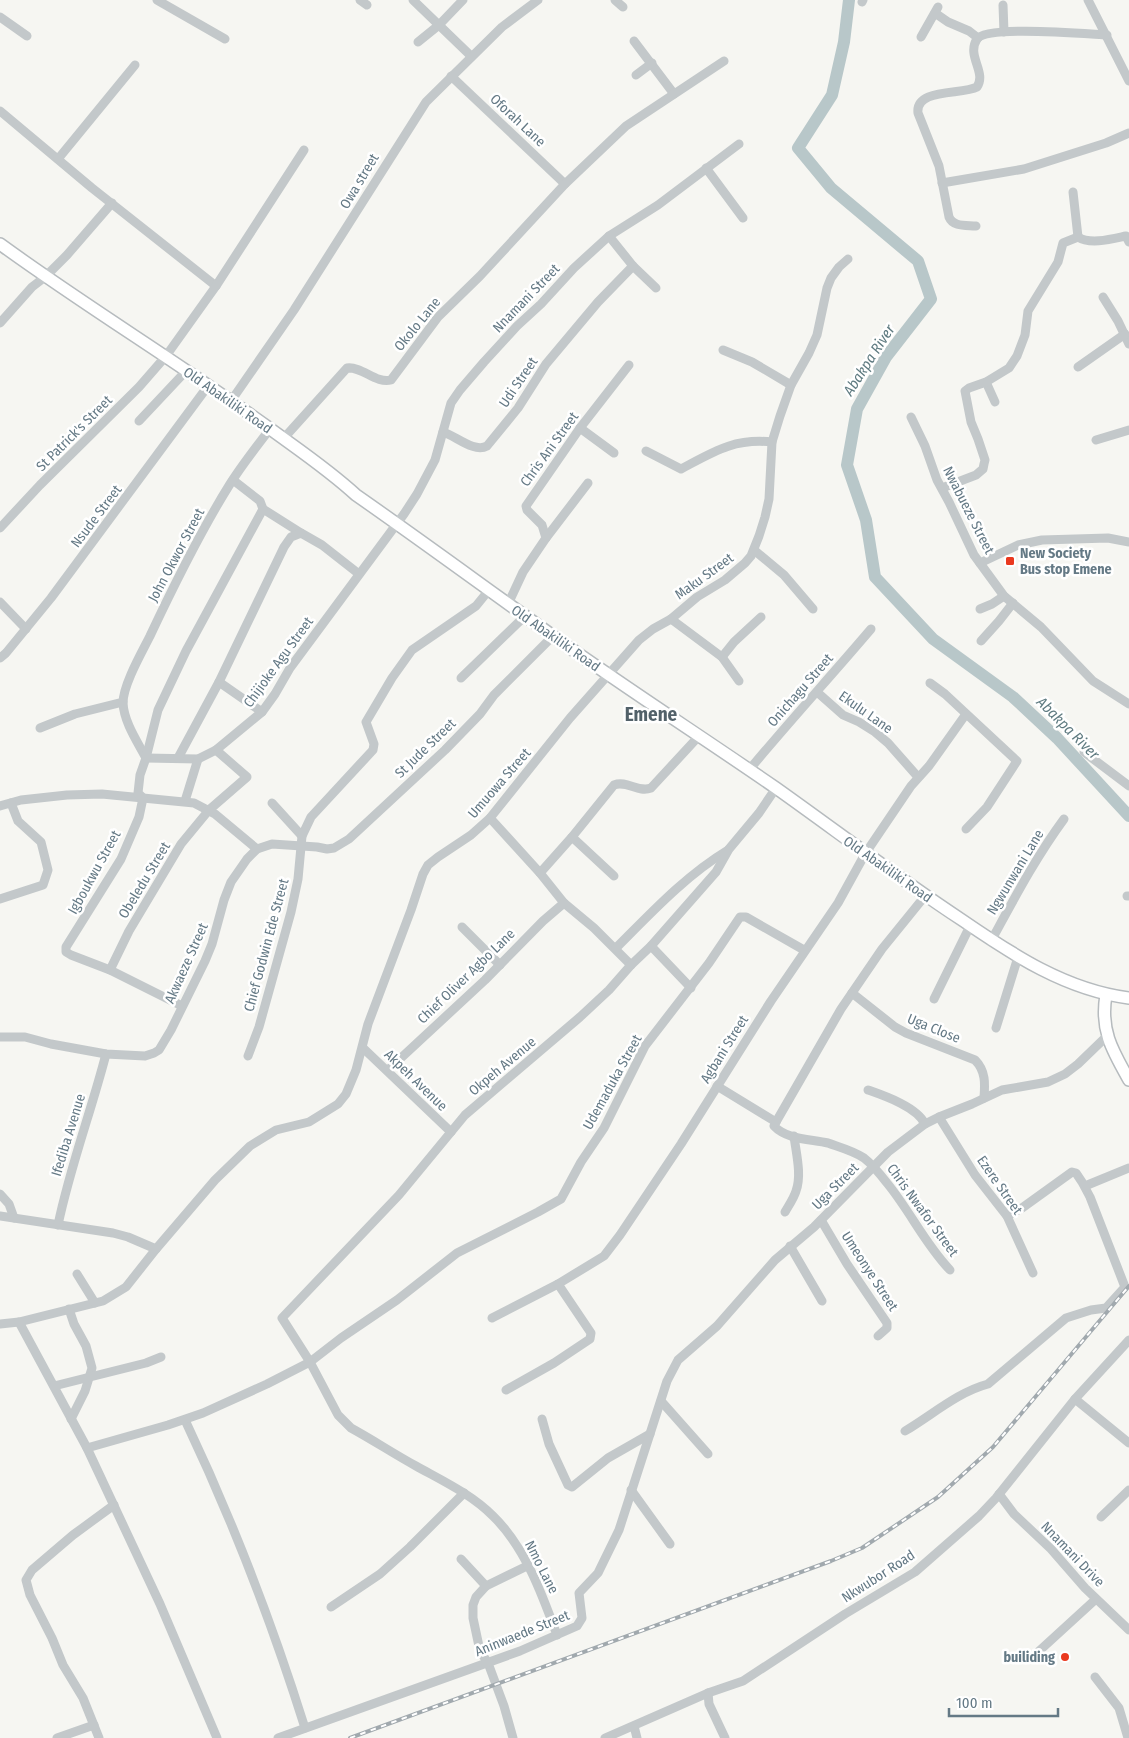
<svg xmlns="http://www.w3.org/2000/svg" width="1129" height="1738" viewBox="0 0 1129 1738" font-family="'Fira Sans Condensed',sans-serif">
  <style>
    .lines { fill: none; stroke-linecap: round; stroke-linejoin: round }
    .river { stroke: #b8c7c9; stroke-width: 12 }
    .major-casing { stroke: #b6bbbe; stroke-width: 14 }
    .minor { stroke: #c3c8ca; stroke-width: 9 }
    .major { stroke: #fff; stroke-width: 11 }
    .rail-casing { stroke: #a1a9ae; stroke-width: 4 }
    .rail { stroke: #fff; stroke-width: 2; stroke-dasharray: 5.5; stroke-linecap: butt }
    .poi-dot { fill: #ea391f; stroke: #fff; stroke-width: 2 }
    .labels { text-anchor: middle; stroke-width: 5; stroke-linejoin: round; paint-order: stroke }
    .street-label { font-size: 14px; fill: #647985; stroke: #fff }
    .poi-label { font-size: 14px; font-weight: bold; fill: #647985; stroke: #fff; text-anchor: start }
    .water-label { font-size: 15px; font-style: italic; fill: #5f7b81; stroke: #fff }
    .district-label { font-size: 19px; font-weight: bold; fill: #526169; stroke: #fff }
  </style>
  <rect width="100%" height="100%" fill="#f6f6f2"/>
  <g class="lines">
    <!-- river -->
    <polyline class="river" points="849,0 844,42 832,95 798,148 831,188 918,261 931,299 886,357 857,409 847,465 866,520 875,577 933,639 1013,697 1057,738 1129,816"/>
    <!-- major casing -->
    <g class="major-casing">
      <g id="major">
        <path d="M 0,244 C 88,308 181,364 269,428 C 299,450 329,470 356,495 C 422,541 487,589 553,636 C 626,688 702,737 776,788 C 838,832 898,878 962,920 C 1013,955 1066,990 1129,998"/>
        <path d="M 1106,995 C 1100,1030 1112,1050 1129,1080"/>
      </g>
    </g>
    <!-- minor -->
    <g class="minor">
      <polyline points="157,0 225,39"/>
      <polyline points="360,0 367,5"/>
      <polyline points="413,0 471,56"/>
      <polyline points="615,0 623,7"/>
      <polyline points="1088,0 1129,81"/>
      <polyline points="862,2 863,0"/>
      <polyline points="1003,5 1004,32"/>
      <polyline points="935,13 948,22 969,31 978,38"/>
      <polyline points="0,17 27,36"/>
      <polyline points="921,37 938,7"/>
      <polyline points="634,41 674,94"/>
      <polyline points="418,42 439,25 463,0"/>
      <polyline points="636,75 652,63"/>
      <polyline points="451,76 565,184"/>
      <polyline points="0,111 92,188 216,286"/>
      <polyline points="58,159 135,65"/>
      <polyline points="706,168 743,218"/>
      <polyline points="942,183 1024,169 1106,143 1129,133"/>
      <polyline points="1073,192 1078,237"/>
      <path d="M 976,226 C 966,225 953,227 949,217 L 939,166 L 918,113 C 915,88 962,95 977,87 C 987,72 966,56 977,39 C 987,25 1087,34 1107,35"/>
      <polyline points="609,236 633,266 656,288"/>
      <polyline points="1103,297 1118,321 1129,344"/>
      <polyline points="0,323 32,287 45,277 67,255 112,203"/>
      <polyline points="723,350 752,362 791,385"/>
      <polyline points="1078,367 1125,334"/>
      <polyline points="986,382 995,402"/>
      <polyline points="231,401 294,310 426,102 502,27 538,0"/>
      <polyline points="911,417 925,446 937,480 949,502 974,555 1004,596 1041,627 1093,681 1129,704"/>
      <polyline points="139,421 186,371"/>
      <polyline points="580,428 614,453"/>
      <path d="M 443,432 C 456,436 474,453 487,446 L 518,408 L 546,364 L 598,302 L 633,266"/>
      <path d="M 284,438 L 347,368 C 362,366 376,384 391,380 L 438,317 L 480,276 L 565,184 L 626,126 L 724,61"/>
      <polyline points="1096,440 1129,430"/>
      <path d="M 646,451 L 681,469 C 713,452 734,438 772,442"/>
      <polyline points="233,480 260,501 263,509 301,533"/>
      <path d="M 942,488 L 976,475 L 983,469 L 984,464 L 985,460 L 978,439 L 971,422 L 965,391 L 969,388 L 986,382 L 1009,368 L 1017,356 L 1025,335 L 1028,311 L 1058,262 L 1063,243 L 1078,237 C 1090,245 1112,239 1126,236 L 1129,242"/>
      <polyline points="0,528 40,485 139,387 166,356 216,286 304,150"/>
      <polyline points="546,538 588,483"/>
      <polyline points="754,550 784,575 813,609"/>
      <polyline points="980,563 1018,545 1042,540 1108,538 1129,542"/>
      <polyline points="0,602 26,629"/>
      <polyline points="508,604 523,572 546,538 542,525 527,510 526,506 580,428 629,365"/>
      <polyline points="980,609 992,604 1004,596"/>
      <polyline points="671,619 722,657 739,681"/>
      <polyline points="981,641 999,621 1013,603"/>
      <polyline points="722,657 734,642 761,617"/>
      <polyline points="0,658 6,653 51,598 208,386"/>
      <polyline points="461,678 525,616"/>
      <polyline points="219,682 262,712"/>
      <polyline points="930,683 945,694 1017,761 987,807 966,829"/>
      <polyline points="817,692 843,715 859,722 875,732 888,743 918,777"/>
      <polyline points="40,728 75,714 123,702"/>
      <polyline points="1084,752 1129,786"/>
      <polyline points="146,758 198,759 216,750 262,712 275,694 290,668 404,514 417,494 435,460 451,403 460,390 484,362 517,326 541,304 574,268 609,236 658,205 739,144"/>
      <path d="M 146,758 C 137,741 124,722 123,703 C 123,685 142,652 150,636 C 174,585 200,532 230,484 C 242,465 256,447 270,429"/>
      <polyline points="178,758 219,682 284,547 291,537 301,533 322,545 359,574"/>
      <path d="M 749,770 C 789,722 831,676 871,629"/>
      <polyline points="185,801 198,759"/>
      <polyline points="272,803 302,836"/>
      <polyline points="0,806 21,800 67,795 102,794 194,803 215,814 257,849"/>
      <polyline points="490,818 540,873 564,903 594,928 631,965"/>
      <polyline points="572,837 614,876"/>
      <path d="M 540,873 L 572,837 L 614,785 C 627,780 638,793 651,788 L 699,736"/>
      <polyline points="1127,896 1129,896"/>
      <polyline points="0,899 43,885 48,870 41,842 18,821 11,803"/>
      <polyline points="462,927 500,965"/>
      <path d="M 991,941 C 1014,899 1036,857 1064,819"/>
      <polyline points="651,946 691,988"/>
      <path d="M 616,948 C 651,913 685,876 728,850"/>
      <polyline points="110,970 129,931 181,844 209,810 247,777 216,750"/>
      <path d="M 852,993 L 895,1027 L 906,1033 L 975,1060 C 986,1071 985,1084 984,1098"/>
      <polyline points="934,999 970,926"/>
      <polyline points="182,1006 110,970 71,955 66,952 66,947 121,859 139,817 143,798 138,793 140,775 146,758 158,710 186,651 263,509"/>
      <polyline points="996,1028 1018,957"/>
      <polyline points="0,1037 25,1037 51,1044 106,1054 145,1056 154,1053 159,1050 171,1030 205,961 212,944 224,900 231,882 247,859 257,849 272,844 317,847 327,849 334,848 349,839 445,750 480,714 494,695 553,636"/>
      <polyline points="363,1048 451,1132"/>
      <polyline points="248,1056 259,1027 291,912 298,879 302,836 311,817 373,750 374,744 366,722 392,678 412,650 476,606 489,590"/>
      <polyline points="388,1070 485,980 543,921 564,903"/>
      <path d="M 717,1086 L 776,1122 L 774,1126 C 787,1140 811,1139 828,1143 C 839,1147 854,1151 864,1158 C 873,1165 880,1174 887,1183 C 910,1211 925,1244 950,1270"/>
      <path d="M 868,1090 C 885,1096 917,1107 925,1124"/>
      <polyline points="939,1117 975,1175 1007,1216 1033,1273"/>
      <polyline points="776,1122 841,1009 882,949 925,896"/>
      <polyline points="1085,1186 1129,1168"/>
      <polyline points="0,1194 9,1204 14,1218"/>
      <path d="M 785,1212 C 789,1205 794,1198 796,1191 C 802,1175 796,1153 794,1136"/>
      <polyline points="0,1216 113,1233 128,1237 156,1249 126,1287 103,1301 19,1322 0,1324"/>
      <polyline points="821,1220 847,1264 887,1323 887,1328 878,1336"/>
      <path d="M 58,1225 C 70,1167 91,1112 106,1054"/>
      <polyline points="790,1246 822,1301"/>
      <polyline points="156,1249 215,1180 250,1146 276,1130 309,1122 338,1104 346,1094 356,1070 368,1024 411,910 423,874 428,865 438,857 471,835 490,818 570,718 639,640 653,629 671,619 697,597 725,580 745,563 751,556 759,536 765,517 769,499 772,442 780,416 791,385 809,353 817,335 827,288 831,278 839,267 848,259"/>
      <polyline points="77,1274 95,1303"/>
      <polyline points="69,1309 74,1324 86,1346 92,1368 85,1391 71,1419"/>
      <polyline points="492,1318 558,1284"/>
      <polyline points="19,1322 87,1448 160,1604 217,1738"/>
      <polyline points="54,1386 146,1363 161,1357"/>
      <polyline points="506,1390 554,1363 590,1339 591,1333 558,1284 604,1256 620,1235 681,1144 771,1001 838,903 865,854 911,786 929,766 966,714"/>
      <polyline points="1075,1399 1129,1443"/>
      <polyline points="661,1401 708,1454"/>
      <polyline points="542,1419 549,1444 568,1485 572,1487 608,1458 650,1434"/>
      <path d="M 185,1420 C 232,1519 272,1623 305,1728"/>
      <path d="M 905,1431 C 932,1415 958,1392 988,1384 L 1066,1318 L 1091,1310 L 1106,1308 L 1125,1287 L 1090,1197 L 1082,1182 L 1076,1173 L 1072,1172 L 1022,1208 L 1007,1216"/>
      <polyline points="87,1448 168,1425 203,1413 267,1384 310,1362 341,1338 397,1300 457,1253 538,1212 561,1199 581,1162 604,1128 645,1046 709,963 740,917 746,917 804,950"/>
      <polyline points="631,1490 670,1544"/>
      <polyline points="999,1494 1014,1514 1051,1549 1085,1588 1129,1630"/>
      <polyline points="1101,1517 1129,1490"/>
      <polyline points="461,1559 486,1586 527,1566"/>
      <polyline points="486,1586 476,1597 473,1605 473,1618 480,1651 488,1663 504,1706 513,1738"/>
      <polyline points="331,1607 380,1574 410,1547 464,1493"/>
      <path d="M 557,1635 C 542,1594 525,1547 493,1516 C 471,1494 443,1481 416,1466 C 394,1454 373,1440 351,1428 L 338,1415 L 310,1362 L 282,1318 L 399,1195 L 465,1115 L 580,1017 L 609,990 L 631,965 L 651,946 L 716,872 L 729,849 L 759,813 L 776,788"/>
      <polyline points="1038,1652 1096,1599"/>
      <polyline points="1095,1677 1119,1708 1128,1738"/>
      <polyline points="708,1693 709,1704 725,1738"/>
      <polyline points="634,1726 637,1738"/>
      <polyline points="57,1738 94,1725"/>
      <polyline points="99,1738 83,1698 63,1665 52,1638 30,1595 26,1580 32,1570 73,1535 114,1505"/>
      <polyline points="278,1738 520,1651 577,1626 582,1618 579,1593 598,1573 619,1530 667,1381 678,1360 717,1326 775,1260 814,1227 888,1152 925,1124 939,1117 972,1104 1002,1090 1048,1082 1065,1074 1078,1064 1107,1036"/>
      <polyline points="605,1738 708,1693 743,1681 845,1614 915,1572 979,1516 996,1498 1075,1399 1129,1340"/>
    </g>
    <!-- major -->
    <use href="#major" class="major"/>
    <!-- rail casing -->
    <g class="rail-casing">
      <polyline id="rail" points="350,1738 831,1561 862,1548 938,1497 993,1447 1129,1286"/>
    </g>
    <!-- rail -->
    <use href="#rail" class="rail"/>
  </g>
  <!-- markers -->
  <g class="poi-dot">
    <rect x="1005" y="556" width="10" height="10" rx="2.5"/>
    <circle cx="1065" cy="1657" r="5"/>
  </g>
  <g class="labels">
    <!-- street labels -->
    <g class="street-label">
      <text transform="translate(518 120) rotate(43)" y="5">Oforah Lane</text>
      <text transform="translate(359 181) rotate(-59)" y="5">Owa street</text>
      <text transform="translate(526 298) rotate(-46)" y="5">Nnamani Street</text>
      <text transform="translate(417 324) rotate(-51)" y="5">Okolo Lane</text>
      <text transform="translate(518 382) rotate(-56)" y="5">Udi Street</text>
      <text transform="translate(228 400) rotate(35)" y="5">Old Abakiliki Road</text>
      <text transform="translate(74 433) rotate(-45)" y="5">St Patrick's Street</text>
      <text transform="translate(549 449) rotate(-54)" y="5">Chris Ani Street</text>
      <text transform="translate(969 510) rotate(63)" y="5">Nwabueze Street</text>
      <text transform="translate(96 516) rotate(-53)" y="5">Nsude Street</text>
      <text transform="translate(176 555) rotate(-62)" y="5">John Okwor Street</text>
      <text transform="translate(704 576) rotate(-36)" y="5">Maku Street</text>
      <text transform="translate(556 638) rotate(35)" y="5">Old Abakiliki Road</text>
      <text transform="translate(278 662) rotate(-54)" y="5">Chijioke Agu Street</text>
      <text transform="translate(800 690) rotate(-49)" y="5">Onichagu Street</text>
      <text transform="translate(866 712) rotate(35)" y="5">Ekulu Lane</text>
      <text transform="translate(425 748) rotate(-44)" y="5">St Jude Street</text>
      <text transform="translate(499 783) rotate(-49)" y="5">Umuowa Street</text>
      <text transform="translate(888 869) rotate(35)" y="5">Old Abakiliki Road</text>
      <text transform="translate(94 872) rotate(-61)" y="5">Igboukwu Street</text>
      <text transform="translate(1015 872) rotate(-59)" y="5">Ngwunwani Lane</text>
      <text transform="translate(144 880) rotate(-59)" y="5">Obeledu Street</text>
      <text transform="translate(266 945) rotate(-75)" y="5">Chief Godwin Ede Street</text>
      <text transform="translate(186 963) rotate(-66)" y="5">Akwaeze Street</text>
      <text transform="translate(466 976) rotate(-44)" y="5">Chief Oliver Agbo Lane</text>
      <text transform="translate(934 1028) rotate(22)" y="5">Uga Close</text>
      <text transform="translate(724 1049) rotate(-58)" y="5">Agbani Street</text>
      <text transform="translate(502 1066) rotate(-40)" y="5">Okpeh Avenue</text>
      <text transform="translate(416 1080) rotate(44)" y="5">Akpeh Avenue</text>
      <text transform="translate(612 1082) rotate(-61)" y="5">Udemaduka Street</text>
      <text transform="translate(68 1135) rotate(-73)" y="5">Ifediba Avenue</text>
      <text transform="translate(1000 1185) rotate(55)" y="5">Ezere Street</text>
      <text transform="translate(835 1186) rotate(-45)" y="5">Uga Street</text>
      <text transform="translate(923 1210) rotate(54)" y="5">Chris Nwafor Street</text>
      <text transform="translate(870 1271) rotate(57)" y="5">Umeonye Street</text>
      <text transform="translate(1073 1554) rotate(46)" y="5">Nnamani Drive</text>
      <text transform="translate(542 1567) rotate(63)" y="5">Nmo Lane</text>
      <text transform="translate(878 1576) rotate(-33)" y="5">Nkwubor Road</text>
      <text transform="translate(522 1633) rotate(-22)" y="5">Aninwaede Street</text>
    </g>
    <!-- poi labels -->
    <g class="poi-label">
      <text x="1020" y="558">New Society<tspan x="1020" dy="16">Bus stop Emene</tspan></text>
      <text x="1055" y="1662" text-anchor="end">builiding</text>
    </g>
    <!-- water labels -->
    <g class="water-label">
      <text transform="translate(869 360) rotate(-57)" y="5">Abakpa River</text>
      <text transform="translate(1068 728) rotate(45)" y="5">Abakpa River</text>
    </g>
    <!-- district labels -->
    <g class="district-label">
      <text x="651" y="721">Emene</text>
    </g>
  </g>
  <!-- scale -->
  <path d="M949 1708v8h109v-8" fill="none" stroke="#647985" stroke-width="2.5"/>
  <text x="956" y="1708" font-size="15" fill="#647985" stroke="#ffffff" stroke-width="4" paint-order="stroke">100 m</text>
</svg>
